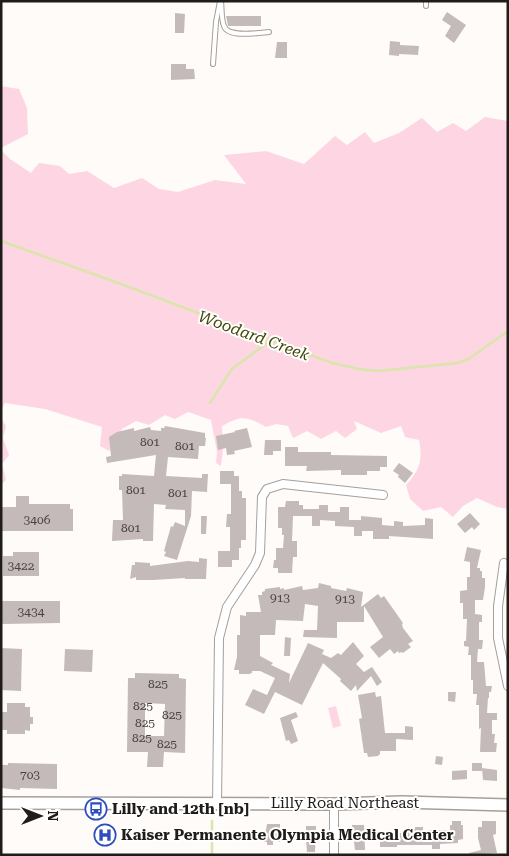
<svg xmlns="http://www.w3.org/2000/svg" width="509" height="856" viewBox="0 0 509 856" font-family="'Roboto Serif',serif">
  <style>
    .green { fill: #fed6e3 }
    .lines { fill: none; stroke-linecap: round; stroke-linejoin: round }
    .stream { stroke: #d9e5ab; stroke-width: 2.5 }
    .building { fill: #c4bab9; fill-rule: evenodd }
    .lane-casing { stroke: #a69f9a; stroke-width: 6 }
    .street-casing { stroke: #a69f9a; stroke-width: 10 }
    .secondary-casing { stroke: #a69f9a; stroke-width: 14 }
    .lane { stroke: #fff; stroke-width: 4 }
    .street { stroke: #fff; stroke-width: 8 }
    .secondary { stroke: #fff; stroke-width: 11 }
    .labels { text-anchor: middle; stroke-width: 4; stroke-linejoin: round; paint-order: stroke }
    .number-label { font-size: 12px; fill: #484442 }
    .street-label { font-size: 15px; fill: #1f1c1a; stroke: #fff }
    .poi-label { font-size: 15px; font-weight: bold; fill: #1f1c1a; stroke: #fff; text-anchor: start }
    .water-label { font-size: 16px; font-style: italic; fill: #404804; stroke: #fff }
  </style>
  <rect width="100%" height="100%" fill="#fefbf9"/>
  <!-- green -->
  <g class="green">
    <polygon points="1,86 19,89 27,108 28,134 1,148"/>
    <path d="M 485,117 L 508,121 L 508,509 L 497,507 L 477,498 L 463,506 L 453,517 L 441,507 L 423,511 L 410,499 L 406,485 C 420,470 423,460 419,440 L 405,437 L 401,426 L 381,433 L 354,421 L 357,429 L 345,438 L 336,431 L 321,439 L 307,431 L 293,438 L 288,426 L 276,424 L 266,427 C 246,416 242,415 222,426 L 223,450 L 221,466 L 216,463 L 217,452 L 211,420 L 188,412 L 175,419 L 165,415 L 149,425 L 136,421 L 122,429 L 109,451 L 100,446 L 102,427 L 45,409 L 5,403 L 1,411 L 1,150 L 10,159 L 31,173 L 39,163 L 60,166 L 69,174 L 87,171 L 114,188 L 142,178 L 159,189 L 178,192 L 215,180 L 246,184 L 224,155 L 266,151 L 304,164 L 335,136 L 347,145 L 365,132 L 374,143 L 399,133 L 422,118 L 437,132 L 453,123 L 466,131 Z"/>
    <polygon points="1,418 6,426 3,438 9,455 2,464 6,480 1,485"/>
    <polygon points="336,706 341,726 333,728 328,708"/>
  </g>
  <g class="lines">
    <!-- stream -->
    <g class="stream">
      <polyline points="1,241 113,281 332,363 359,369 378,371 458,363 470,358 508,331"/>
      <polyline points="210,403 232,369 270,341"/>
      <polyline points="212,821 212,855"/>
    </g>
  </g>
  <!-- building -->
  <g class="building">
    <polygon points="447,12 466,25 454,43 445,36 451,26 442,20"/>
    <polygon points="175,13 185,14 184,33 175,33"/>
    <polygon points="226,16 261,16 261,26 228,26"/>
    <polygon points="390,41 400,42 400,45 419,46 418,55 399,54 399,56 389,55"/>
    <polygon points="277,42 287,42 287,58 275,58"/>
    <polygon points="171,64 186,64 186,69 194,69 195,79 171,80"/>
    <polygon points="165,426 205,433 205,438 206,438 205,446 199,446 198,459 168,457 166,476 202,478 202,474 208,474 207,492 192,491 191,516 177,560 164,556 166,552 164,551 171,526 173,527 175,522 185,526 185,510 165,509 166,505 154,504 153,541 143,541 143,539 112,541 113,520 123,520 122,490 119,490 119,476 122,476 122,474 154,476 156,455 107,463 106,457 111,456 109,437 117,432 134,428 134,431 150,427 151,430 161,431 161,428 164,428"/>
    <polygon points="247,428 252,447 234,451 235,454 227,455 226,448 218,450 216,436 235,432 234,431"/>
    <polygon points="265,440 281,440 281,451 273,451 273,455 264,455"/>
    <polygon points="285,447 298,447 298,452 331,452 331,455 387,456 387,467 380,467 380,471 367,471 367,475 341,475 341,470 306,471 307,466 285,466"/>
    <polygon points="399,463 413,473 405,483 398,477 399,475 393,471"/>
    <polygon points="220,471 234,471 234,476 239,476 239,491 242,491 242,498 246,498 246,540 241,540 241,548 239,548 239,560 232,560 232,567 218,567 218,551 230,551 230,527 226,527 227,514 231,514 231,484 220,484"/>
    <polygon points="16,496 29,496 29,504 70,504 70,509 73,509 73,531 1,531 1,507 16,507"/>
    <polygon points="286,501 299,501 299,505 303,505 303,509 319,509 319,505 328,505 328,512 340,512 340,507 349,507 349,520 361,520 361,516 382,518 382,525 394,526 394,521 403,522 403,526 425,525 425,518 433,519 433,539 389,536 389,539 373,539 373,531 362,531 362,536 354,536 354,527 335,526 335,521 320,520 320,526 312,526 312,516 293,516 292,541 297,541 297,557 293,557 292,573 278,573 278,568 273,568 274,560 276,560 276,548 283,548 284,535 282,535 282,528 278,528 278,507 285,507"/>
    <polygon points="470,513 480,524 474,530 472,527 465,533 457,524"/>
    <polygon points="201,516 207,516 206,534 201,534"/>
    <polygon points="467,547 481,550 477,568 480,568 480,571 482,571 482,578 485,578 485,587 483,600 475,600 475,614 482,615 482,622 479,622 479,640 483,640 482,649 478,649 477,662 484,662 486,686 492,686 491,692 489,692 489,698 488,698 487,713 497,713 497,720 492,720 492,734 495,734 494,743 497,743 496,752 480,752 481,728 479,729 479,705 476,705 477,694 473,694 473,680 471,680 471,655 468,655 469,647 464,646 464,641 466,641 467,619 463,619 463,603 460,603 460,591 467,590 467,577 470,577 470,562 464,561"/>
    <polygon points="13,552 39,552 39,576 3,576 3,556 13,556"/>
    <polygon points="199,558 207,559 206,579 185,579 185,578 153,580 136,580 136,577 130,579 132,565 135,565 135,562 150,563 150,566 188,561 199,562"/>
    <polygon points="319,583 331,586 331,588 346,591 347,588 363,592 361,607 378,594 381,598 384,596 403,623 402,624 403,628 413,641 408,644 411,647 403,653 402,652 399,653 398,651 394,654 390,649 379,658 370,647 383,637 364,606 364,622 337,622 337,638 303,637 304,630 317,630 318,606 305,604 303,621 276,620 275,635 260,635 260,656 273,663 271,665 290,674 289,683 308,643 324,650 322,654 331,658 338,653 341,655 353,642 364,656 356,664 364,672 372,667 382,682 377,686 371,676 357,691 356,685 351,691 340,681 341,679 323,663 302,705 275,692 264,714 245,705 253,689 267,695 275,678 260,671 252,671 252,673 249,674 239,674 239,670 234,670 237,657 237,635 240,635 240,615 246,616 246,612 261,612 258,595 262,595 262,592 265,591 265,589 280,587 280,589 284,588 284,590 302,586 303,590 318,588"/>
    <polygon points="2,601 60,601 60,623 2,624"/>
    <polygon points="285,637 291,638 290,656 284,656"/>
    <polygon points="1,648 22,649 21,691 1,690"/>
    <polygon points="65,649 93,650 92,672 64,671"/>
    <path d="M 135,673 L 179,674 L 179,678 L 186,679 L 185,753 L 164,752 L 163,767 L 147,767 L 148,752 L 127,752 L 128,678 L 135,678 ZM 145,703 L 165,704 L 164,736 L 145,736 Z"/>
    <polygon points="375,692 376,697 381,696 385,733 405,733 405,726 413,727 413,740 396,739 396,751 380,751 380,754 378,756 368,757 367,753 364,753 359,719 362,718 358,695"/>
    <polygon points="448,692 456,692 455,702 448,701"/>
    <polygon points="7,703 25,703 25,707 30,707 30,717 33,717 33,724 30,724 30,731 25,730 25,734 7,734 7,730 1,730 1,712 7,712"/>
    <polygon points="296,712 298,717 291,720 298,741 291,744 289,740 286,741 280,718"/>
    <polygon points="436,756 443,757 442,765 435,764"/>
    <polygon points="8,763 57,764 57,789 20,788 20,790 1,788 1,765 8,765"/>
    <rect x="472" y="763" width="10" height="8"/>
    <polygon points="482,768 497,770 497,781 483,780"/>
    <polygon points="467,770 467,779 452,780 452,771"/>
    <polygon points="452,821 461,821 461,825 463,825 463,839 458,840 458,843 440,844 440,849 432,849 432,845 397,845 397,847 380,847 380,833 408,833 408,829 415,829 415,827 423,827 423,830 450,830 450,825 452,825"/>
    <polygon points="482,821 496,821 496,834 493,835 497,853 469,855 469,853 481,850 478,838 478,827 482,827"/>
    <polygon points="267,824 280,824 280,842 273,842 273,845 267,845 267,842 264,842"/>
    <polygon points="352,825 364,825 365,850 355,850"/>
    <polygon points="306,826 316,826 315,852 307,852 306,840 303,840 303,833 306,833"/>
  </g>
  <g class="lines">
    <!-- lane casing -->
    <g class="lane-casing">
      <g id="lane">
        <path d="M 221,1 C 222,9 221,19 224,26 C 228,38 258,33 269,32"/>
        <polyline points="426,1 426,6"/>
        <polyline points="213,64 216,22 220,1"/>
      </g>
    </g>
    <!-- street casing -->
    <g class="street-casing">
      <g id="street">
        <polyline points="504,563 498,606 498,638 508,686"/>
        <polyline points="217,804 219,638 227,607 255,565 260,553 262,497 267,489 283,484 383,495"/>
        <polyline points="334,855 334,804"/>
      </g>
    </g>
    <!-- secondary casing -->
    <g class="secondary-casing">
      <polyline id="secondary" points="1,803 334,804 402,802 508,805"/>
    </g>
    <!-- lane -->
    <use href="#lane" class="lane"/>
    <!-- street -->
    <use href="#street" class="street"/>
    <!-- secondary -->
    <use href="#secondary" class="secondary"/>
  </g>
  <!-- icons -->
  <defs>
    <g id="bus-ring" transform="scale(1.125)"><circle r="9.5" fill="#fff" stroke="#2d4dbd" stroke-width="1.5"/><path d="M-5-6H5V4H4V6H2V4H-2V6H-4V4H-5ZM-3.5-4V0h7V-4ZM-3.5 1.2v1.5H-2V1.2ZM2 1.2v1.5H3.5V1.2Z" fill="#2d4dbd"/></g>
    <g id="hospital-ring" transform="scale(1.125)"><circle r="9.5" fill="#fff" stroke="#2d4dbd" stroke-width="1.5"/><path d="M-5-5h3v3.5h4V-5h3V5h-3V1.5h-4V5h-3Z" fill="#2d4dbd"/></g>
  </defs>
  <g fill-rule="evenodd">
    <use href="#bus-ring" x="96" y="809"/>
    <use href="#hospital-ring" x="105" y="835"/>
  </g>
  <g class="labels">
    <!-- number labels -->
    <g class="number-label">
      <text x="150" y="446">801</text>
      <text x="185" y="450">801</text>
      <text x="136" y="494">801</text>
      <text x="178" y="497">801</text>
      <text x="37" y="524">3406</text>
      <text x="131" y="532">801</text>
      <text x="21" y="570">3422</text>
      <text x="280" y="602">913</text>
      <text x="345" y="603">913</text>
      <text x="31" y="616">3434</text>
      <text x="158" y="688">825</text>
      <text x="143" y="710">825</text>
      <text x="172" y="719">825</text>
      <text x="145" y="727">825</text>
      <text x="142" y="742">825</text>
      <text x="167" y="748">825</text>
      <text x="30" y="779">703</text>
    </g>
    <!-- street labels -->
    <g class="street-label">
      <text x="345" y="808">Lilly Road Northeast</text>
    </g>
    <!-- poi labels -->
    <g class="poi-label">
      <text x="112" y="814">Lilly and 12th [nb]</text>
      <text x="121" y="840">Kaiser Permanente Olympia Medical Center</text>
    </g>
    <!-- water labels -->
    <g class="water-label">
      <text transform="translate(254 335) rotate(20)" y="6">Woodard Creek</text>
    </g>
  </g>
  <!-- border -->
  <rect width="509" height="856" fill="none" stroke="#1f1c1a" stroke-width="5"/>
  <!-- north arrow -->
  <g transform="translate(40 816) rotate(90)" stroke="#ffffff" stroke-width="4" paint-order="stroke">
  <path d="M0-4L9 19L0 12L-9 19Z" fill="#1f1c1a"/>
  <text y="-8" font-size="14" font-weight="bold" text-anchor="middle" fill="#1f1c1a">N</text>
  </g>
</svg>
